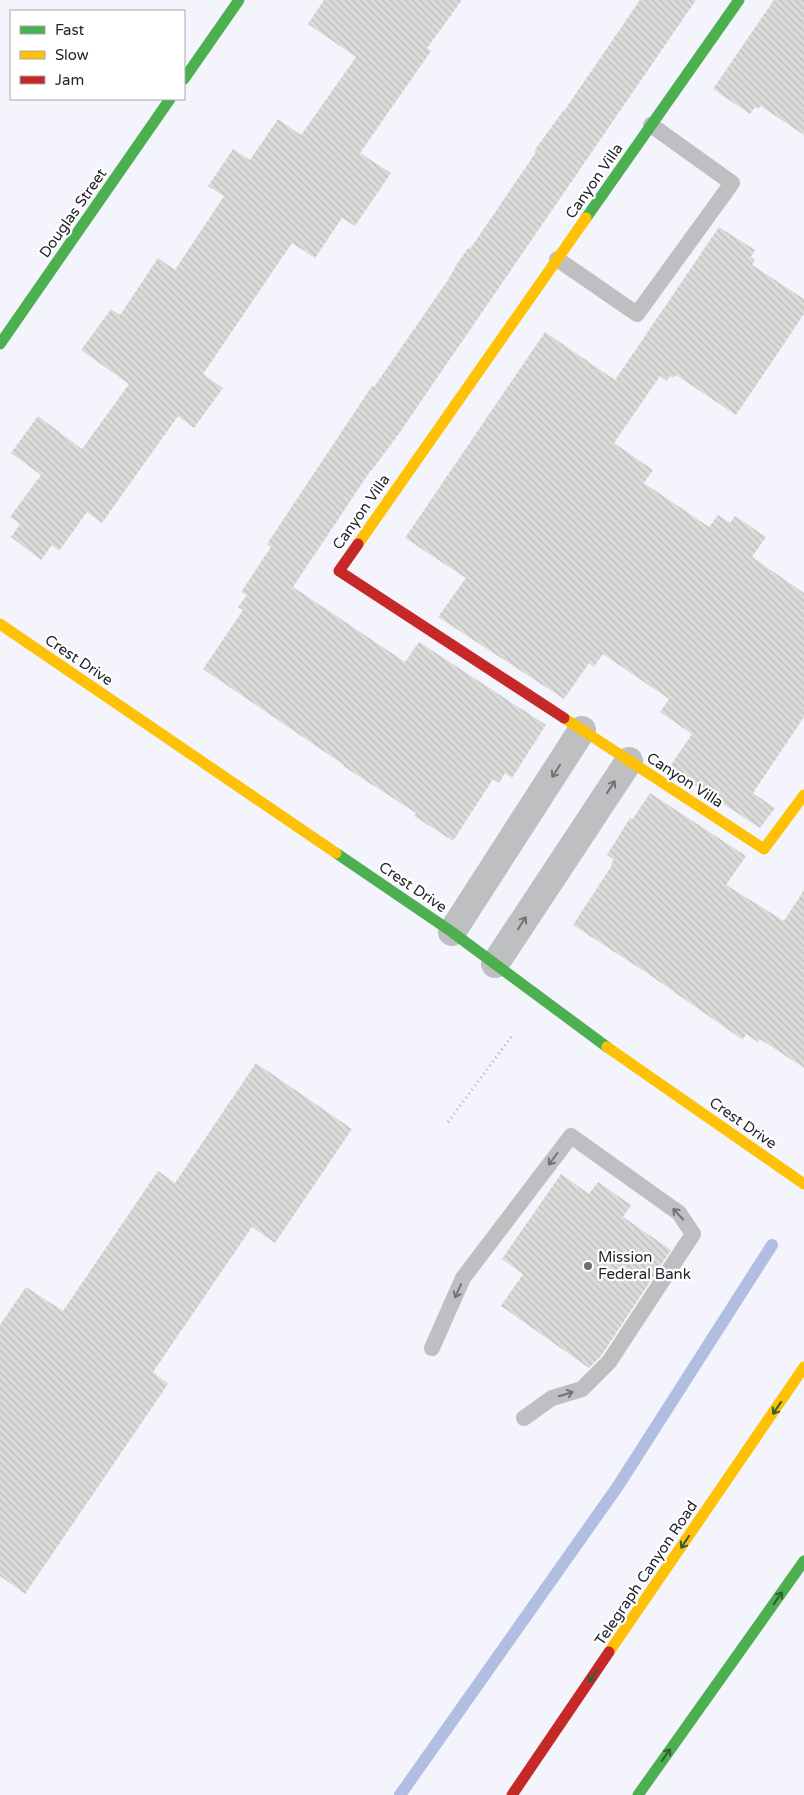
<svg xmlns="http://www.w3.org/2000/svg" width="804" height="1795" viewBox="0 0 804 1795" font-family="'Varela Round',sans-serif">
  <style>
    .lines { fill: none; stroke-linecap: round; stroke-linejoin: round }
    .stream { stroke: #b1bee2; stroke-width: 12 }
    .building { fill: url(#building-back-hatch) }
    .path { stroke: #b1b2b5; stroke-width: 3; stroke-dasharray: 1 4; stroke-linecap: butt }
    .lane { stroke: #bebfc1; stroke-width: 16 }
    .street { stroke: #bebfc1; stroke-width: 28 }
    .fast { stroke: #4caf50; stroke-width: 11 }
    .slow { stroke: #ffc107; stroke-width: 11 }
    .jam { stroke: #c62828; stroke-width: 11 }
    .oneway { stroke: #707276 }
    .oneway2 { stroke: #335c3a }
    .poi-dot { fill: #6c6e75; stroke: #fff; stroke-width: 2 }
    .labels { text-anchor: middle; stroke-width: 4.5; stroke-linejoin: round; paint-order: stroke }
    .street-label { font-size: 15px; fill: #23252c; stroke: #fff }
    .poi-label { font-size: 15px; fill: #23252c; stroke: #fff; text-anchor: start }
  </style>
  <defs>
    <pattern id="building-back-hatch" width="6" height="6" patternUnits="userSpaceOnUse" patternTransform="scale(1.25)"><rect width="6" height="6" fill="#dbdbda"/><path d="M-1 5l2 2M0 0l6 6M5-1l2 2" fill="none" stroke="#bcbcbb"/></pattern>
  </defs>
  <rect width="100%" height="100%" fill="#f4f5fc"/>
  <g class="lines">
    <!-- stream -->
    <polyline class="stream" points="400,1795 618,1486 772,1245"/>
  </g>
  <!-- building -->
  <g class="building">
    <polygon points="324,0 462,0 427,48 431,51 360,153 391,173 355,226 342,218 315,258 292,243 203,374 223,388 194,428 178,416 102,523 87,512 59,551 52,545 41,560 11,537 20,524 10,517 41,475 11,453 38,416 82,449 129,384 81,350 111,309 120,315 158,258 175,270 224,196 208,186 233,149 250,160 278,119 301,135 356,57 308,24"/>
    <polygon points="640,0 696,0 400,432 372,470 371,470 293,587 405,662 419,642 546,725 512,778 505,773 499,783 493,779 453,841 414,816 416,813 343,766 344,765 203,669 243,610 238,607 247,595 241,592 271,547 267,544 372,386 374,387 448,280 457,264 468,248 470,249 536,152 534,151 563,111 564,111"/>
    <polygon points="774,0 804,0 804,135 761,106 758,109 755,107 750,114 713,89"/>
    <polygon points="719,227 755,250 751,257 755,260 752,265 804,299 804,314 736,415 676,375 674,378 670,376 667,381 660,376 614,443 653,470 644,483 709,527 718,515 730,523 735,516 766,537 752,557 804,593 804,717 753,793 775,808 760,828 669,768 692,734 660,712 669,699 603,654 594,667 589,663 564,699 438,617 466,578 405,538 545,332 615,380"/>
    <polygon points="650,793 746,856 726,885 784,921 804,890 804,1068 760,1039 758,1042 746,1034 743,1040 647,973 573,925 612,865 611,864 614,860 607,855 630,818 632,820"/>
    <polygon points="256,1063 352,1129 275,1243 252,1227 153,1372 168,1384 25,1594 0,1576 0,1325 26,1287 63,1311 158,1171 175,1183"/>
    <polygon points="561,1174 589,1194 598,1182 631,1205 623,1217 671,1250 601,1356 589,1368 501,1306 523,1274 502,1259"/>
  </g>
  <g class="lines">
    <!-- path -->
    <polyline class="path" points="448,1122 512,1036"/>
    <!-- lane -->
    <g class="lane">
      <polyline points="557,259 637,314 732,183 651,125"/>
      <polyline points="432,1348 463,1278 571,1136 679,1213 693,1234 609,1362 582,1389 552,1398 524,1418"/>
    </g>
    <!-- street -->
    <g class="street">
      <polyline points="452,932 582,730"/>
      <polyline points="495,964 629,761"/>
    </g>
    <!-- fast -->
    <g class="fast">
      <polyline points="184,79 239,0"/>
      <polyline points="586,218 739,0"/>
      <polyline points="0,344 170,99"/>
      <polyline points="336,853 452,932 607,1047"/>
      <polyline points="638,1795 804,1561"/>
    </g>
    <!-- slow -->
    <g class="slow">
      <polyline points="358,544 586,218"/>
      <polyline points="0,624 336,853"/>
      <polyline points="564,718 764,849 804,795"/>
      <polyline points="607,1047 804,1184"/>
      <polyline points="609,1652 804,1367"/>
    </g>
    <!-- jam -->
    <g class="jam">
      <polyline points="358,544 339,571 564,718"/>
      <polyline points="512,1795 609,1652"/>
    </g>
  </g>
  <!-- one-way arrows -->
  <defs><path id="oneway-shaft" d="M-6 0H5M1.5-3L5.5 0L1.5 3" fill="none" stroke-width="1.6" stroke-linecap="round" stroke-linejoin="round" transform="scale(1.25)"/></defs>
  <g class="oneway">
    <use href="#oneway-shaft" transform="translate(556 771) rotate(123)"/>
    <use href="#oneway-shaft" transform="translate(611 787) rotate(-57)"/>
    <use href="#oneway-shaft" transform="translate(522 923) rotate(-57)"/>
    <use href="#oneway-shaft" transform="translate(553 1159) rotate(127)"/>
    <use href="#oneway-shaft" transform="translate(678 1214) rotate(-133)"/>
    <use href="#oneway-shaft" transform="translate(458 1291) rotate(114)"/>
    <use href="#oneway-shaft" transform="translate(566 1394) rotate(-17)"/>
  </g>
  <g class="oneway2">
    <use href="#oneway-shaft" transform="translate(777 1408) rotate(124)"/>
    <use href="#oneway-shaft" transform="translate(685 1542) rotate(124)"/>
    <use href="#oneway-shaft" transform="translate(778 1598) rotate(-55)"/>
    <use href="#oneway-shaft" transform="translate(593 1676) rotate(124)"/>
    <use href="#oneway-shaft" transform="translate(666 1755) rotate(-55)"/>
  </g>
  <!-- markers -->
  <circle class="poi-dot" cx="588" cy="1266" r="5"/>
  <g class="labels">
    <!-- street labels -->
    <g class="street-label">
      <text transform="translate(594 181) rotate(-55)" y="5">Canyon Villa</text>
      <text transform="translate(73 213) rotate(-55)" y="5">Douglas Street</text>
      <text transform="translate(361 512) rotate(-55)" y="5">Canyon Villa</text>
      <text transform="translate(79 660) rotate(34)" y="5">Crest Drive</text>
      <text transform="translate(685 780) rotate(33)" y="5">Canyon Villa</text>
      <text transform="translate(413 887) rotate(34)" y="5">Crest Drive</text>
      <text transform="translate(743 1123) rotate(35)" y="5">Crest Drive</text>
      <text transform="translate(646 1573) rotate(-56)" y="5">Telegraph Canyon Road</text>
    </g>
    <!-- poi labels -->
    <g class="poi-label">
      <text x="598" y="1262">Mission<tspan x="598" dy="17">Federal Bank</tspan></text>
    </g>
  </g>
  <!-- legend -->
  <rect x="10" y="10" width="175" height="90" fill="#ffffff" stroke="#a7a8ab"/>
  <rect x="20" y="26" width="25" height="8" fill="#4caf50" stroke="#a7a8ab"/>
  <text x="55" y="35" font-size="15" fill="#23252c">Fast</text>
  <rect x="20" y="51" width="25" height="8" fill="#ffc107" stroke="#a7a8ab"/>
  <text x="55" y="60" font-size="15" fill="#23252c">Slow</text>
  <rect x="20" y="76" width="25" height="8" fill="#c62828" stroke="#a7a8ab"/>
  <text x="55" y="85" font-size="15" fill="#23252c">Jam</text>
</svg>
